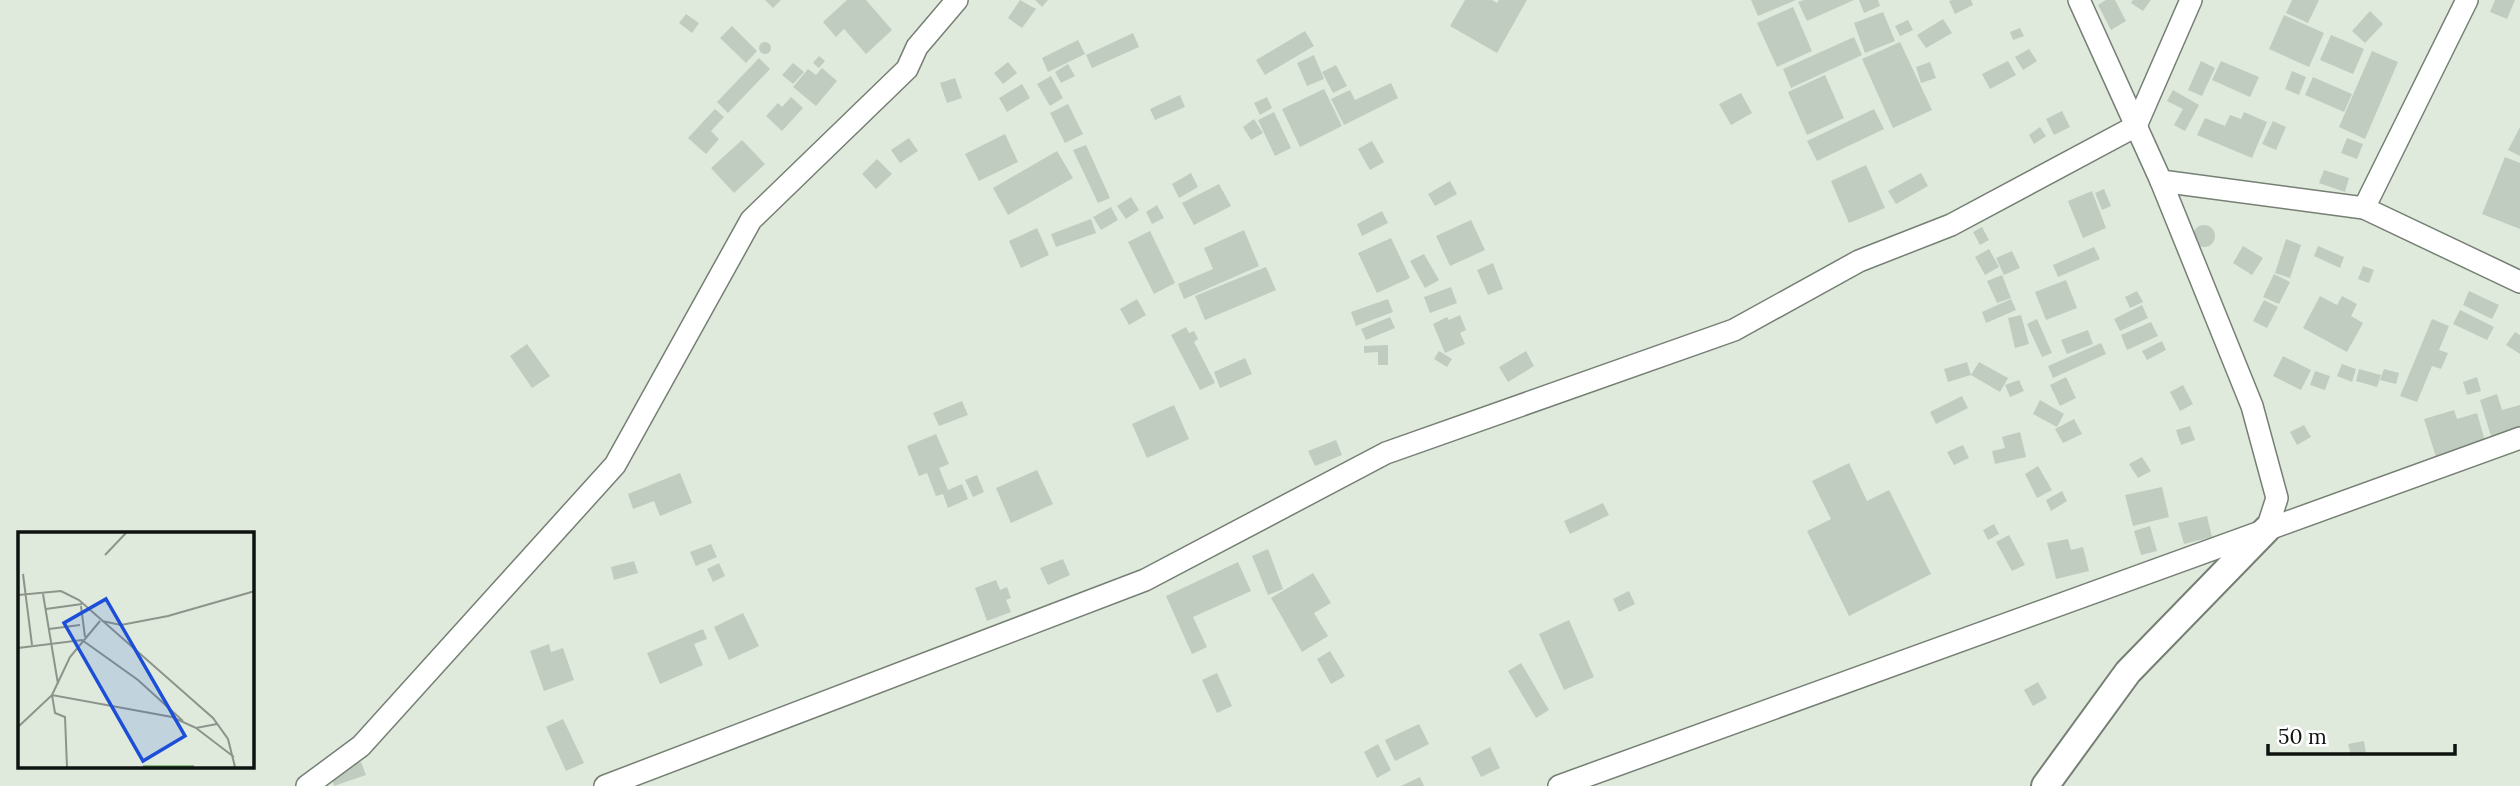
<svg xmlns="http://www.w3.org/2000/svg" width="2520" height="786" viewBox="0 0 2520 786" font-family="Lora,serif">
  <style>
    .building { fill: #c1ccc0 }
    .lines { fill: none; stroke-linecap: round; stroke-linejoin: round }
    .minor-casing { stroke: #757f73; stroke-width: 24 }
    .tertiary-casing { stroke: #757f73; stroke-width: 30 }
    .minor { stroke: #fff; stroke-width: 21 }
    .tertiary { stroke: #fff; stroke-width: 26 }
    .inset-river { fill: none; stroke: #6aa964; stroke-width: 3.5 }
    .inset-road { fill: none; stroke: #8c948b; stroke-width: 2 }
    .view { fill: #1d4ed8; fill-opacity: 0.15; stroke: #1d4ed8; stroke-width: 3.5 }
    .inset-edge { fill: none; stroke: #0f130f; stroke-width: 3.5 }
  </style>
  <rect width="100%" height="100%" fill="#dfeadd"/>
  <!-- building -->
  <g class="building">
    <polygon points="765,0 781,0 773,8"/>
    <polygon points="847,0 866,0 892,30 866,54 844,29 836,37 823,22"/>
    <polygon points="1020,0 1036,9 1022,28 1008,18"/>
    <polygon points="1035,0 1048,0 1042,7"/>
    <polygon points="1465,0 1492,0 1497,3 1499,0 1527,0 1497,53 1450,26"/>
    <polygon points="1751,0 1796,0 1758,16"/>
    <polygon points="1804,0 1854,0 1807,21 1798,2"/>
    <polygon points="1859,0 1878,0 1880,6 1864,13"/>
    <polygon points="1952,0 1971,0 1973,5 1955,14 1949,1"/>
    <polygon points="2106,0 2115,0 2126,21 2111,30 2098,5"/>
    <polygon points="2133,0 2151,0 2143,11 2131,3"/>
    <polygon points="2292,0 2319,0 2308,23 2286,13"/>
    <polygon points="2495,0 2515,0 2507,19 2490,12"/>
    <polygon points="1793,7 1812,51 1777,67 1757,23"/>
    <polygon points="2370,11 2383,24 2365,43 2352,31"/>
    <polygon points="1883,12 1895,41 1865,53 1854,23"/>
    <polygon points="686,14 699,23 692,33 679,23"/>
    <polygon points="2284,15 2324,33 2309,67 2269,49"/>
    <polygon points="1943,19 1952,33 1926,48 1917,35"/>
    <polygon points="1908,20 1913,30 1900,36 1895,26"/>
    <polygon points="732,26 757,51 746,63 720,38"/>
    <polygon points="2020,28 2024,36 2013,40 2010,32"/>
    <polygon points="1305,31 1314,46 1265,75 1256,60"/>
    <polygon points="1133,33 1139,47 1092,68 1086,55"/>
    <polygon points="2331,35 2364,49 2353,74 2320,60"/>
    <polygon points="1854,37 1862,55 1791,88 1783,69"/>
    <polygon points="1078,40 1085,54 1048,72 1042,58"/>
    <circle cx="765" cy="48" r="6"/>
    <polygon points="1900,42 1932,110 1893,128 1862,59"/>
    <polygon points="2029,49 2037,61 2023,70 2015,57"/>
    <polygon points="2372,51 2398,62 2365,139 2339,127"/>
    <polygon points="1314,55 1324,79 1307,86 1297,63"/>
    <polygon points="819,56 825,61 819,68 813,63"/>
    <polygon points="759,58 770,69 728,113 717,102"/>
    <polygon points="2008,61 2016,75 1990,89 1982,74"/>
    <polygon points="2201,61 2215,68 2202,96 2188,90"/>
    <polygon points="2221,61 2259,77 2250,97 2212,80"/>
    <polygon points="1008,62 1017,73 1003,84 994,73"/>
    <polygon points="1930,62 1936,78 1921,83 1916,67"/>
    <polygon points="793,63 804,72 793,84 782,75"/>
    <polygon points="1068,64 1075,76 1061,83 1055,72"/>
    <polygon points="1336,65 1347,86 1333,93 1322,72"/>
    <polygon points="822,68 837,81 816,106 793,87 808,69 816,75"/>
    <polygon points="2292,71 2306,77 2299,95 2285,89"/>
    <polygon points="1825,75 1844,118 1807,135 1788,92"/>
    <polygon points="1051,76 1063,98 1050,106 1037,84"/>
    <polygon points="2313,77 2352,94 2344,112 2305,95"/>
    <polygon points="955,78 962,98 947,103 940,83"/>
    <polygon points="1391,83 1398,98 1344,125 1331,99 1350,90 1355,100"/>
    <polygon points="1022,84 1030,98 1007,112 999,98"/>
    <polygon points="1324,89 1342,126 1300,147 1282,109"/>
    <polygon points="2173,90 2199,105 2185,131 2174,125 2183,109 2167,101"/>
    <polygon points="1741,93 1752,113 1731,125 1719,104"/>
    <polygon points="1180,95 1185,107 1155,120 1150,109"/>
    <polygon points="791,97 803,108 782,131 766,116 778,103 782,107"/>
    <polygon points="1267,97 1272,108 1260,115 1254,103"/>
    <polygon points="1068,104 1083,134 1065,143 1050,113"/>
    <polygon points="715,109 724,117 711,131 719,139 706,154 688,138"/>
    <polygon points="1874,109 1884,129 1817,161 1807,141"/>
    <polygon points="2062,111 2070,127 2054,135 2046,119"/>
    <polygon points="1274,112 1291,148 1275,156 1258,120"/>
    <polygon points="2244,112 2267,122 2252,158 2197,135 2205,118 2225,126 2230,115 2241,119"/>
    <polygon points="1254,119 1263,133 1251,140 1243,127"/>
    <polygon points="2273,121 2286,127 2276,150 2262,144"/>
    <polygon points="2040,127 2046,136 2034,144 2029,135"/>
    <polygon points="2520,127 2520,156 2508,150"/>
    <polygon points="1005,134 1018,162 979,181 965,154"/>
    <polygon points="909,138 918,151 900,163 891,150"/>
    <polygon points="2347,138 2363,144 2357,159 2341,153"/>
    <polygon points="742,140 765,164 734,193 711,168"/>
    <polygon points="1372,141 1384,162 1370,170 1358,149"/>
    <polygon points="1086,145 1110,198 1098,203 1073,150"/>
    <polygon points="1057,151 1073,178 1008,215 993,188"/>
    <polygon points="2505,157 2520,163 2520,229 2482,214"/>
    <polygon points="877,159 892,174 876,189 862,174"/>
    <polygon points="1866,165 1885,208 1849,223 1831,181"/>
    <polygon points="2324,170 2349,178 2345,192 2319,183"/>
    <polygon points="1191,173 1198,187 1179,198 1172,184"/>
    <polygon points="1921,173 1928,186 1896,204 1888,191"/>
    <polygon points="1450,181 1457,194 1435,206 1428,194"/>
    <polygon points="1219,184 1231,206 1194,225 1182,203"/>
    <polygon points="2104,189 2111,206 2102,210 2095,193"/>
    <polygon points="2092,191 2106,228 2083,238 2068,201"/>
    <polygon points="1131,197 1139,210 1126,219 1117,206"/>
    <polygon points="1157,205 1164,218 1152,224 1146,212"/>
    <polygon points="1111,207 1118,220 1101,230 1093,217"/>
    <polygon points="1382,211 1388,223 1362,236 1357,224"/>
    <polygon points="1091,219 1096,233 1056,247 1051,234"/>
    <polygon points="1471,220 1485,250 1450,266 1436,236"/>
    <circle cx="2204" cy="236" r="11"/>
    <polygon points="1982,227 1989,240 1980,245 1973,232"/>
    <polygon points="1037,228 1049,255 1021,268 1009,241"/>
    <polygon points="1244,230 1259,266 1184,299 1178,284 1213,269 1204,248"/>
    <polygon points="1150,231 1175,283 1154,294 1128,242"/>
    <polygon points="1391,238 1410,278 1377,293 1358,253"/>
    <polygon points="2286,239 2301,245 2290,278 2275,273"/>
    <polygon points="2243,246 2263,258 2252,275 2233,263"/>
    <polygon points="2318,246 2344,257 2340,268 2314,256"/>
    <polygon points="2094,247 2100,259 2058,277 2053,265"/>
    <polygon points="1989,249 1999,267 1985,275 1975,257"/>
    <polygon points="2012,251 2020,268 2004,275 1996,258"/>
    <polygon points="1424,254 1439,280 1425,288 1410,261"/>
    <polygon points="1493,263 1503,289 1488,295 1477,270"/>
    <polygon points="2363,266 2374,270 2369,283 2358,279"/>
    <polygon points="1266,267 1276,290 1205,320 1195,296"/>
    <polygon points="2274,274 2290,282 2279,304 2263,297"/>
    <polygon points="2002,275 2011,298 1997,303 1987,281"/>
    <polygon points="2066,280 2077,308 2046,320 2035,292"/>
    <polygon points="1451,287 1457,303 1430,313 1424,297"/>
    <polygon points="2137,291 2143,302 2130,308 2125,297"/>
    <polygon points="2469,291 2499,305 2492,319 2463,305"/>
    <polygon points="2320,296 2337,305 2342,296 2357,304 2351,316 2363,323 2347,352 2303,328"/>
    <polygon points="1137,299 1146,315 1129,325 1120,309"/>
    <polygon points="1388,299 1393,312 1356,326 1351,312"/>
    <polygon points="2011,299 2016,310 1986,323 1982,312"/>
    <polygon points="2264,300 2278,307 2267,328 2253,321"/>
    <polygon points="2142,305 2148,318 2120,331 2114,319"/>
    <polygon points="2460,310 2494,327 2487,340 2453,324"/>
    <polygon points="1460,315 1466,330 1460,333 1465,344 1445,353 1433,324 1447,317 1449,320"/>
    <polygon points="2021,315 2029,344 2015,348 2008,318"/>
    <polygon points="1390,317 1395,328 1366,340 1361,329"/>
    <polygon points="2037,319 2052,353 2042,357 2027,324"/>
    <polygon points="2432,319 2449,326 2439,350 2448,353 2441,369 2432,366 2417,402 2400,396"/>
    <polygon points="2151,322 2158,336 2127,350 2121,335"/>
    <polygon points="1186,327 1189,333 1194,331 1198,339 1194,342 1215,383 1200,390 1171,335"/>
    <polygon points="2088,330 2093,344 2067,354 2061,340"/>
    <polygon points="2515,332 2520,335 2520,354 2506,345"/>
    <polygon points="2162,341 2166,350 2147,360 2142,351"/>
    <polygon points="2101,343 2106,354 2053,378 2048,366"/>
    <polygon points="527,344 550,376 532,388 510,356"/>
    <polygon points="1388,345 1388,365 1378,365 1378,352 1364,353 1364,346"/>
    <polygon points="1439,351 1452,359 1447,367 1434,359"/>
    <polygon points="1526,351 1534,366 1508,382 1499,367"/>
    <polygon points="2283,356 2311,370 2301,390 2273,376"/>
    <polygon points="1245,358 1252,374 1220,388 1214,372"/>
    <polygon points="1967,362 1971,375 1948,382 1944,369"/>
    <polygon points="1979,362 2008,378 2000,392 1971,375"/>
    <polygon points="2342,364 2356,369 2352,382 2337,376"/>
    <polygon points="2359,369 2381,375 2377,387 2356,381"/>
    <polygon points="2384,369 2399,373 2396,384 2380,380"/>
    <polygon points="2315,371 2330,376 2325,390 2310,385"/>
    <polygon points="2066,377 2076,398 2060,406 2050,385"/>
    <polygon points="2477,377 2481,391 2467,395 2463,382"/>
    <polygon points="2019,380 2024,391 2010,397 2005,385"/>
    <polygon points="2183,385 2193,404 2180,411 2170,392"/>
    <polygon points="2497,394 2502,410 2520,405 2520,427 2491,436 2480,400"/>
    <polygon points="1962,396 1968,408 1936,424 1930,412"/>
    <polygon points="2040,400 2064,414 2057,427 2033,414"/>
    <polygon points="962,401 968,415 939,426 933,413"/>
    <polygon points="1174,405 1189,439 1147,458 1132,424"/>
    <polygon points="2454,410 2457,419 2477,413 2485,441 2436,457 2424,419"/>
    <polygon points="2074,419 2082,434 2063,443 2055,429"/>
    <polygon points="2304,425 2311,437 2297,445 2290,432"/>
    <polygon points="2190,426 2195,440 2181,445 2176,430"/>
    <polygon points="2020,432 2026,457 1995,464 1992,451 2005,448 2002,437"/>
    <polygon points="936,434 949,464 939,468 948,490 962,484 968,499 948,508 943,494 936,496 927,473 919,476 907,446"/>
    <polygon points="1336,440 1342,455 1315,466 1308,451"/>
    <polygon points="1963,445 1969,458 1954,465 1947,452"/>
    <polygon points="2142,457 2151,471 2138,478 2129,464"/>
    <polygon points="1849,463 1867,501 1889,490 1931,574 1849,616 1807,531 1831,519 1812,481"/>
    <polygon points="2038,466 2052,490 2037,498 2025,474"/>
    <polygon points="1037,470 1053,504 1011,523 996,488"/>
    <polygon points="680,473 692,503 660,516 654,501 633,509 628,494"/>
    <polygon points="977,475 984,492 973,497 965,480"/>
    <polygon points="2162,487 2169,517 2133,526 2125,495"/>
    <polygon points="2062,491 2067,501 2051,511 2046,500"/>
    <polygon points="1603,503 1609,515 1570,534 1564,521"/>
    <polygon points="2207,516 2212,537 2184,544 2178,523"/>
    <polygon points="1994,524 1999,534 1988,540 1983,530"/>
    <polygon points="2150,526 2157,551 2141,555 2134,531"/>
    <polygon points="2009,535 2025,565 2012,571 1996,542"/>
    <polygon points="2068,539 2071,550 2083,547 2089,571 2056,579 2047,543"/>
    <polygon points="711,544 717,557 696,566 690,552"/>
    <polygon points="1268,549 1283,589 1268,595 1252,556"/>
    <polygon points="1063,559 1070,575 1048,585 1040,568"/>
    <polygon points="634,561 638,573 614,580 611,567"/>
    <polygon points="1238,562 1251,591 1193,617 1207,647 1192,654 1166,596"/>
    <polygon points="719,563 725,576 713,582 707,569"/>
    <polygon points="1313,573 1331,603 1314,613 1328,636 1302,652 1271,598"/>
    <polygon points="996,580 1000,590 1007,587 1011,598 1006,600 1011,612 987,621 975,588"/>
    <polygon points="1629,591 1635,604 1619,612 1613,599"/>
    <polygon points="743,613 759,646 729,660 714,627"/>
    <polygon points="1569,620 1594,677 1564,690 1539,634"/>
    <polygon points="703,629 707,639 694,644 703,665 660,684 647,653"/>
    <polygon points="549,644 551,652 563,648 574,680 544,691 530,651"/>
    <polygon points="1330,651 1345,676 1331,684 1317,659"/>
    <polygon points="1521,663 1549,710 1536,718 1508,671"/>
    <polygon points="1217,673 1232,706 1217,713 1202,680"/>
    <polygon points="2038,682 2047,698 2033,706 2024,690"/>
    <polygon points="563,719 584,763 566,771 546,727"/>
    <polygon points="1419,724 1429,744 1395,761 1385,740"/>
    <polygon points="2364,741 2366,753 2351,756 2348,744"/>
    <polygon points="1378,744 1391,770 1377,778 1364,752"/>
    <polygon points="1490,747 1500,768 1481,777 1471,757"/>
    <polygon points="361,762 366,775 334,786 330,772"/>
    <polygon points="1420,777 1424,786 1401,786"/>
  </g>
  <g class="lines">
    <!-- minor casing -->
    <g class="minor-casing">
      <g id="minor">
        <polyline points="2079,0 2161,181 2252,406 2277,498 2267,529"/>
        <polyline points="2161,181 2364,208 2520,282"/>
        <polyline points="2364,208 2467,0"/>
        <polyline points="307,786 361,746 615,465 751,220 907,69 917,47 957,0"/>
        <polyline points="605,786 1145,580 1386,453 1734,330 1859,261 1951,225 2136,126 2191,0"/>
        <polyline points="1559,786 2520,438"/>
      </g>
    </g>
    <!-- tertiary casing -->
    <g class="tertiary-casing">
      <polyline id="tertiary" points="2045,786 2128,672 2267,529"/>
    </g>
    <!-- minor -->
    <use href="#minor" class="minor"/>
    <!-- tertiary -->
    <use href="#tertiary" class="tertiary"/>
  </g>
  <!-- overview -->
  <g transform="translate(18 532)">
    <rect width="236" height="236" fill="#dfeadd"/>
    <path class="inset-river" d="M 125,235 L 176,235"/>
    <path class="inset-road" d="M 87,23 L 108,1M 5,42 L 14,113M 25,62 L 40,152M 0,63 L 43,59 L 61,68 L 195,186 L 210,207 L 217,235M 63,74 L 67,105M 28,77 L 64,72M 84,89 L 103,93 L 150,84 L 237,59M 31,97 L 62,93M 0,116 L 64,108 L 120,148 L 165,189M 0,195 L 34,163 L 154,185 L 178,196 L 199,192M 178,196 L 216,225M 49,235 L 47,185 L 37,181 L 34,163 L 52,125 L 82,89"/>
    <path class="view" d="M 88,67 L 167,204 L 125,229 L 46,91 Z"/>
    <rect width="236" height="236" class="inset-edge"/>
  </g>
  <!-- scale -->
  <path d="M2268 744v10h187v-10" fill="none" stroke="#0f130f" stroke-width="3.5"/>
  <text x="2278" y="744" font-size="21" fill="#0f130f" stroke="#ffffff" stroke-width="5" paint-order="stroke">50 m</text>
</svg>
